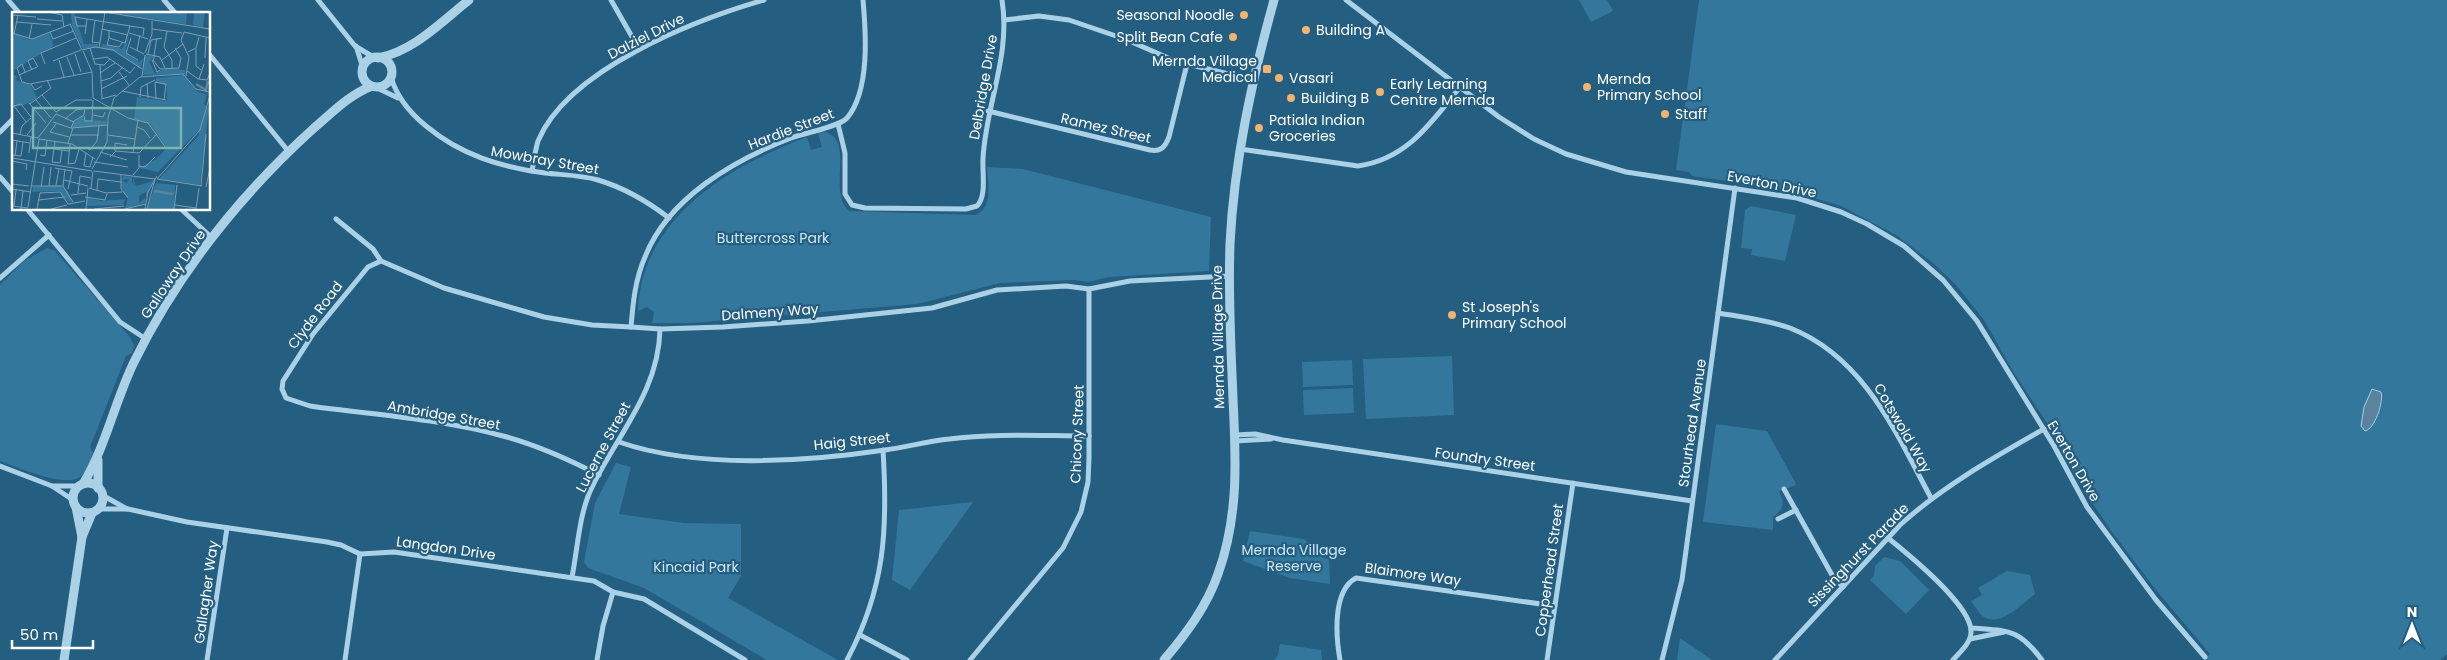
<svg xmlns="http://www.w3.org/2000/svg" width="2447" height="660" viewBox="0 0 2447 660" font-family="Poppins,sans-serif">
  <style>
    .green { fill: #34779d }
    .water { fill: #5b849c; stroke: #9fcfe8 }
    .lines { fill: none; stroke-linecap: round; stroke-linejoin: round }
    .minor { stroke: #abd1e7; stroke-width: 5 }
    .tertiary { stroke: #abd1e7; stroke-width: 9 }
    .poi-dot { fill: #f2b36e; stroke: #245e81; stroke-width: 2 }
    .labels { text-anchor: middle; stroke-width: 4.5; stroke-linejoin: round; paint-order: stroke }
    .poi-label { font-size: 14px; fill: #fff; stroke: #245e81; text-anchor: start }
    .street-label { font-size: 14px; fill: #fff; stroke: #245e81 }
    .park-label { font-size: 14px; fill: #cee8f6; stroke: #245e81 }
    .inset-river { fill: none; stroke: #5b849c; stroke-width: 2.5 }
    .inset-road { fill: none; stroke: #7c9eb3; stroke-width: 1 }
    .view { fill: #7bb4af; fill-opacity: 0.15; stroke: #7bb4af; stroke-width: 2.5 }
    .inset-edge { fill: none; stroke: #fff; stroke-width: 2.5 }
  </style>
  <rect width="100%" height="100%" fill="#245e81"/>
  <!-- green -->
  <g class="green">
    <polygon points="1579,0 1607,0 1613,11 1591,22"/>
    <polygon points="1699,0 2447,0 2447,654 2440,660 2204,660 2210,654 2156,590 2112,532 2079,483 2051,429 2014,373 1984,320 1956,285 1933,263 1896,235 1841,206 1784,189 1692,176 1689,172 1676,170"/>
    <path d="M 826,132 C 855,142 827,190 849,211 L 975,215 C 994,207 988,184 987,167 L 1023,169 L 1211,217 L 1209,271 L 1109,277 L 1088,282 L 1074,280 L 1000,283 L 917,304 L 691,323 L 652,323 L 654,312 L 647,307 L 638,311 C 641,218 729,166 807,137 L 811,150 L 822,147 L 818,133 Z"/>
    <polygon points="1751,206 1796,215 1785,261 1751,255 1752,249 1741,248 1745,210"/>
    <path d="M 47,248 L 55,251 L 130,337 L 134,346 L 132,353 L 126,356 L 90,447 L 93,453 C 90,461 87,472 80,477 C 63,488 17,467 0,461 L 0,285 L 24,261 Z"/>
    <polygon points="1452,356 1454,415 1366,419 1363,359"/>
    <polygon points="1352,360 1353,385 1303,387 1302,362"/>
    <polygon points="1353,388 1354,413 1304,415 1303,390"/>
    <path d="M 1716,424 L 1767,431 L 1795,482 L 1796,485 L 1779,491 C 1785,503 1784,509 1773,517 L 1773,530 L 1703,522 Z"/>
    <polygon points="616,463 631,467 619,514 684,523 741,524 741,576 728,598 838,660 767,660 644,588 588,568 584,562 595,503"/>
    <polygon points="973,502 910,590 892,580 899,510"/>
    <polygon points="1250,531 1304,539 1323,558 1329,559 1330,584 1290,578 1243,561"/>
    <polygon points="1884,557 1900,561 1929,590 1906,614 1870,580 1874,576 1875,566"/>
    <path d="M 2007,571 L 2030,575 L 2035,594 C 2022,604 2001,627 1984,617 C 1979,614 1975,606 1971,601 L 1982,595 L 1978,588 Z"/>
    <polygon points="1680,638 1712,660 1677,660"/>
    <polygon points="1280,644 1321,650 1322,660 1274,660 1278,655"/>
  </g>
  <!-- water -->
  <path class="water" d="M 2372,389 L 2381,392 C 2384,401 2375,429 2365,431 L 2361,426 L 2364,407 Z"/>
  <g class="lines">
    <!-- minor -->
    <g class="minor">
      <polyline points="8,0 20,14"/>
      <polyline points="164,0 176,14"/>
      <polyline points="318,0 355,46 375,58"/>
      <polyline points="611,0 639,49"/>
      <polyline points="1346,0 1499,117 1534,139 1566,154 1626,172 1797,198 1841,212 1867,224 1904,246 1943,280 1977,321 2054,446 2087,507 2156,600 2205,657"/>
      <polyline points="1004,20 1039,16 1069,20 1125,39 1175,61 1253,80"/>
      <polyline points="356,46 363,68"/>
      <polyline points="209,54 289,152"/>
      <path d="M 391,77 C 397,98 410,113 426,126 C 461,155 500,167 545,173 C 563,175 581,175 598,180 C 625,188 647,201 669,218"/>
      <polyline points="375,87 398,98"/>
      <path d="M 988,111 L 1150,150 C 1161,152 1165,147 1169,137 L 1187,64"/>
      <path d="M 838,124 L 845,153 L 845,194 L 852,205 L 865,208 L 966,209 L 977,206 C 987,196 982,172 983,158 C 986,104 1011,55 1002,0"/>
      <polyline points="0,132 14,118"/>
      <path d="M 1240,149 L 1358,166 C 1407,159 1431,123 1460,87"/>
      <path d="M 532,171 C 534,161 535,151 538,141 C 568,69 695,20 764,0"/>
      <polyline points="0,177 14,193"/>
      <polyline points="27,209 120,322 146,339"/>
      <polyline points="181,209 212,238"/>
      <polyline points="336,219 373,249 381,261 444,288 544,317 592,325 631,327 660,329 723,327 808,321 932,308 997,290 1066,286 1089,289 1130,281 1230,276"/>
      <path d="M 381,261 L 368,267 L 313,334 L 283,381 L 282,389 L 286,398 L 310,406 C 374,415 441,419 503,436 C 537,445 568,459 599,475"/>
      <polyline points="0,278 49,235"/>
      <path d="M 1718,313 C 1742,317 1767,320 1790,328 C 1864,357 1896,433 1931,498"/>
      <path d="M 631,327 C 633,303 635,280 645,257 C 668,198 734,160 791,138 C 804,133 839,127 847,118 C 870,91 866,33 863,0"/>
      <polyline points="1235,435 1255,434 1283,440 1692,501"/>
      <polyline points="1235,441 1271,439"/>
      <path d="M 619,442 C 697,469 804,462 885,450 C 907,447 928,441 949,439 C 995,433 1042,436 1089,436"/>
      <polyline points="0,466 52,486 73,500"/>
      <polyline points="52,486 78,486"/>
      <polyline points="1784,489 1832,575 1843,587"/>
      <polyline points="102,495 127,509"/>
      <polyline points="98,509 128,509 187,522 327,542 341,545 360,554 394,552 594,581 613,592 644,599 745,660"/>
      <polyline points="1778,519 1796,510"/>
      <path d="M 1888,538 C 1908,554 1972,606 1971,632 C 1971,643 1960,652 1953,660"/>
      <path d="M 572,577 C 578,547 579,512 593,485 C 619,433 659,390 660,329"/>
      <path d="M 1971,628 C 2009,631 2018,628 2042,660"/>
      <polyline points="860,635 907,660"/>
      <polyline points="1970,639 2004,632"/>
      <polyline points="207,660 227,528"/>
      <polyline points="345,660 360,554"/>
      <polyline points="597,660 603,626 613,592"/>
      <path d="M 847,660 C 885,588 888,530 883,450"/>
      <polyline points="970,660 1063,548 1081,512 1088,482 1089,458 1089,289"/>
      <path d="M 1340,660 C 1336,637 1332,591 1356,578 L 1555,606"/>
      <polyline points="1547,660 1573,483"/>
      <polyline points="1662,660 1682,580 1735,188"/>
      <path d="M 1775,660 L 1900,525 C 1943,486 1993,458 2044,429"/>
    </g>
    <!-- tertiary -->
    <g class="tertiary">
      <circle cx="377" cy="72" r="15"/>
      <path d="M 378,58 C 414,51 441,22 469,0"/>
      <circle cx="88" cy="498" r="15"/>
      <path d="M 83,484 C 106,446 115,401 134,362 C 178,273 241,194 314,128 C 333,112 349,95 372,86"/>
      <polyline points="98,488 98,460"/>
      <polyline points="76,507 82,537"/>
      <polyline points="64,660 82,537 92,513"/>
      <path d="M 1164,660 C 1186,634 1207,606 1218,574 C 1239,516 1236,459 1233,399 C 1231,348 1228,296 1230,244 C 1234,161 1252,80 1274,0"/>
    </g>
  </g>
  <!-- markers -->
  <g class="poi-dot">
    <circle cx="1244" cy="15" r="5"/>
    <circle cx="1306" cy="30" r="5"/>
    <circle cx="1233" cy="37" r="5"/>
    <rect x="1262" y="64" width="10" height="10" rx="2.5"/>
    <circle cx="1279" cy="78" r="5"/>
    <circle cx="1587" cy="87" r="5"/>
    <circle cx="1380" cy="92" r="5"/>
    <circle cx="1291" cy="98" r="5"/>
    <circle cx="1665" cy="114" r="5"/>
    <circle cx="1259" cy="128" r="5"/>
    <circle cx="1452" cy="315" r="5"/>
  </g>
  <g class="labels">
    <!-- poi labels -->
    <g class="poi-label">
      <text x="1234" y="20" text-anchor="end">Seasonal Noodle</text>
      <text x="1316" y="35">Building A</text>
      <text x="1223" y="42" text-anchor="end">Split Bean Cafe</text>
      <text x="1257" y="66" text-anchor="end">Mernda Village<tspan x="1257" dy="16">Medical</tspan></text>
      <text x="1289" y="83">Vasari</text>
      <text x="1597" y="84">Mernda<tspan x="1597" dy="16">Primary School</tspan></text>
      <text x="1390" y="89">Early Learning<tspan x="1390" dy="16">Centre Mernda</tspan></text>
      <text x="1301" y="103">Building B</text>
      <text x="1675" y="119">Staff</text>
      <text x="1269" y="125">Patiala Indian<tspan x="1269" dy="16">Groceries</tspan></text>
      <text x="1462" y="312">St Joseph's<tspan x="1462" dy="16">Primary School</tspan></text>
    </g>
    <!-- street labels -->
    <g class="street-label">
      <text transform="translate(646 36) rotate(-27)" y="5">Dalziel Drive</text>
      <text transform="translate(983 87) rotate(-80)" y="5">Delbridge Drive</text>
      <text transform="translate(1106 128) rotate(13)" y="5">Ramez Street</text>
      <text transform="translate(791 129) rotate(-21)" y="5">Hardie Street</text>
      <text transform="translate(545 160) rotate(10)" y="5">Mowbray Street</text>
      <text transform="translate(1772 184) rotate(11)" y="5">Everton Drive</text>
      <text transform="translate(173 274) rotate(-56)" y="5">Galloway Drive</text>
      <text transform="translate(770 312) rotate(-4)" y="5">Dalmeny Way</text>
      <text transform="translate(315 315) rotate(-53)" y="5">Clyde Road</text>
      <text transform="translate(1218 337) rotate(-91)" y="5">Mernda Village Drive</text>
      <text transform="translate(444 415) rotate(10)" y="5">Ambridge Street</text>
      <text transform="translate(1692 423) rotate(-82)" y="5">Stourhead Avenue</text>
      <text transform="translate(1903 428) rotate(60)" y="5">Cotswold Way</text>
      <text transform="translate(1077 434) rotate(-88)" y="5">Chicory Street</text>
      <text transform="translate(852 441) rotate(-6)" y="5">Haig Street</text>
      <text transform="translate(603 447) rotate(-62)" y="5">Lucerne Street</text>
      <text transform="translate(1485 459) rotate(8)" y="5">Foundry Street</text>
      <text transform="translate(2074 461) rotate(60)" y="5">Everton Drive</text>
      <text transform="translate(446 548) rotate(8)" y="5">Langdon Drive</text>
      <text transform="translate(1858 555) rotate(-46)" y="5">Sissinghurst Parade</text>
      <text transform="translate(1549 570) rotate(-82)" y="5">Copperhead Street</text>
      <text transform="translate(1413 574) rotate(8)" y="5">Blaimore Way</text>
      <text transform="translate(206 592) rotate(-82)" y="5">Gallagher Way</text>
    </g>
    <!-- park labels -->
    <g class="park-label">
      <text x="773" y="243">Buttercross Park</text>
      <text x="1294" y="555">Mernda Village<tspan x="1294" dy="16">Reserve</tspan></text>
      <text x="696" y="572">Kincaid Park</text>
    </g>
  </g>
  <!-- overview -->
  <g transform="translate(12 12)">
    <rect width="198" height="198" fill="#245e81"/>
    <path d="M 59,0 L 62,0 L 72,32 L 86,32 L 86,35 L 71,37 L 60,14 ZM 95,0 L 175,0 L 174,12 ZM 182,0 L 193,0 L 191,15 L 181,13 ZM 0,21 L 18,28 L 37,21 L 42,34 L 2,58 L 2,63 L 7,65 L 4,66 L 5,69 L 19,73 L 25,86 L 18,91 L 0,96 ZM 117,23 L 113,41 L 127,50 L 132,46 L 128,57 L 106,40 L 88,36 L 91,32 L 110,37 ZM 133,43 L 142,44 L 137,50 L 143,61 L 156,56 L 173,58 L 174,62 L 131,63 ZM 172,63 L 185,79 L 195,83 L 192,92 L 197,96 L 188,173 L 147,167 L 187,123 L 187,118 L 146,160 L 127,156 L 144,147 L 155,136 L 138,112 L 122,107 L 125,85 L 155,89 L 155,74 L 144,70 L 144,66 ZM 71,104 L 72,108 L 94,109 L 94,113 L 61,116 L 60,112 ZM 111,164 L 120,165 L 120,170 L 122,173 L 121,169 L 121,166 L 122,165 L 130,166 L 121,166 L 124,174 L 141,169 L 134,185 L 134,180 L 127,184 L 127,191 L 133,186 L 133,191 L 113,197 L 116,186 L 111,180 L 109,172 L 110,168 L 115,171 L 117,167 L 110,168 ZM 144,171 L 163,173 L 162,197 L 135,197 ZM 47,173 L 55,178 L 60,190 L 55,189 L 47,179 L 20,180 L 21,175 ZM 75,186 L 89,189 L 113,187 L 111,193 L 75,194 Z" fill="#34779d"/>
    <path class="inset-river" d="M 184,72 L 194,78 L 196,69M 142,179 L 161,182"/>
    <path class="inset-road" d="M 36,0 L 50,3 L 52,15M 92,0 L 198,17M 0,3 L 24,5M 25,7 L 50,9M 83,8 L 80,30 L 88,31M 5,10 L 39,13M 58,12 L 70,38M 74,14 L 65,14 L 63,5 L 118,14 L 113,31 L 97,26 L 97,19M 117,14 L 132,16 L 131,24M 90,17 L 116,23M 140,17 L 170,21M 155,19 L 152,35 L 160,48 L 160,56M 38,20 L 41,27 L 62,19M 0,21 L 20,27 L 59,12M 117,21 L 136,27M 2,22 L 6,3M 73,22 L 75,7M 97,26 L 95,33 L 107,35 L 111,30M 119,26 L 114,41 L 126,48M 17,27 L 20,12M 171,33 L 169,28 L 172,20 L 198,26M 118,35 L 132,42M 78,36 L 83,52 L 92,53 L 98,47M 87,36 L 93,0M 184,37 L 184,54 L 189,58M 70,38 L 83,35 L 101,38 L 130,57M 125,38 L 128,23M 71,39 L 80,60 L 81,86M 176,40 L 184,36 L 187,25M 133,41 L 140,22 L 140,9M 63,42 L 69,60M 134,42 L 148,45 L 153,56M 136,42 L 139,28 L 150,26M 142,43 L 145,26M 143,43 L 141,48 L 148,57 L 167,56 L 169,46 L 163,36M 55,45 L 62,63M 193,46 L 194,26M 82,47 L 95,45 L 118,61 L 123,55M 47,48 L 52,65M 140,48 L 145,60 L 148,58M 150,48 L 171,32 L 177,45 L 174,64M 41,49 L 69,38M 33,52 L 29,41 L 64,26M 88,52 L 90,86M 20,58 L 16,49 L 21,46 L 26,55M 175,59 L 186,67 L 195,68 L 198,61M 13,60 L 10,52 L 5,56 L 10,70 L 18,72 L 80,60M 107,60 L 117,73M 88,61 L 103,51M 7,63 L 25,55M 130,64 L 133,43M 141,64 L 171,62 L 184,77 L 197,80M 187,67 L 192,52M 89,69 L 99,66 L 111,55M 143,70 L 154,72 L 152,88M 143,70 L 144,87M 135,71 L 136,86M 19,72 L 23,78 L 30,74M 89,77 L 115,64M 110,79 L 154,88M 30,83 L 44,100M 128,85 L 129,75 L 143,68M 81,86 L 116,106 L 136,111 L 154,136M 89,87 L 104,83M 24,88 L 39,106M 17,91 L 34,111M 18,92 L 39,76 L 35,68M 44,100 L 64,88 L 80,88M 44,102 L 62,110M 81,103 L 91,105 L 93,100M 72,104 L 73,109 L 80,109 L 81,88M 53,107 L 64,98 L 81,95M 14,110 L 2,94 L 9,92 L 19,105M 41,110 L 59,116 L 95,113M 44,112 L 38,120 L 57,125M 125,115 L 132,118 L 138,126M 59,116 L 62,109 L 72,103 L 73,95M 0,121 L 26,126M 8,122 L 10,114 L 19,106M 15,123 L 24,111M 59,123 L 87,123M 96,123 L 123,127M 26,126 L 44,102M 27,127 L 60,132 L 83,147M 0,128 L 18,131M 43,130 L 40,150 L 48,151 L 50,138M 56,131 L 61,116M 58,132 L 56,152 L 63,151 L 67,137M 73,135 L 78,138 L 85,129 L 87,114M 42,137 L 57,139M 103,139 L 103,131 L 115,133M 88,140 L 115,148M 17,141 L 19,124M 74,141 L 72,154 L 78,155 L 81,145M 121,141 L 126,108M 127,141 L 145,122M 0,143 L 9,144 L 11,130M 28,143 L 33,144 L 35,128M 3,144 L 5,129M 98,145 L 104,139 L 127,141M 0,146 L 80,159M 0,149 L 15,152 L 14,158M 82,150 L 116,155M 127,154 L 133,155 L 143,145M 43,156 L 60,159 L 56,177M 80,157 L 95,130 L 96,106 L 102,86 L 128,65 L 142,64M 82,159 L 143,167 L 145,164M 109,163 L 109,177 L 116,186M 121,163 L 127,156 L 127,143M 52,168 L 76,174M 0,172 L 17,174M 44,173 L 47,157M 20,174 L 51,174 L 61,190M 37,174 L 39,155M 51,174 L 53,157M 189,174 L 194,122M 190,174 L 145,167 L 188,118 L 198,83M 29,175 L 32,155M 194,175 L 198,156M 77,176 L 94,181 L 110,180M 0,177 L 19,180M 79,177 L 81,159M 85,179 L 86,167 L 109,170M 66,181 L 68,164 L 79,166M 59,183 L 74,181M 73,185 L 93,188 L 95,182M 26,188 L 53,185M 56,192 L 73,189M 163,193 L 184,196M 0,194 L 16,196M 2,194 L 4,178M 16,195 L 27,127M 9,197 L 11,179M 25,197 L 28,181 L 48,180 L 56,192M 39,197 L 55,193M 74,197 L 76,176M 82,197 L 112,194M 113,197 L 134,192M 133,197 L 136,180 L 143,167 L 135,197M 162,197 L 165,173M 184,197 L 187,176"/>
    <path class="view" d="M 21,96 L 169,96 L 169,136 L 21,136 Z"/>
    <rect width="198" height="198" class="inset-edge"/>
  </g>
  <!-- north arrow -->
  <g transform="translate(2412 625)" stroke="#245e81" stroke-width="4" paint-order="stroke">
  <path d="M0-4L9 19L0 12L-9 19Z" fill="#ffffff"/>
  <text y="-8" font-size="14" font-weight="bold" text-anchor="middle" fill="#ffffff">N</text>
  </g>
  <!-- scale -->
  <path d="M12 640v8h81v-8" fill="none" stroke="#ffffff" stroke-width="2.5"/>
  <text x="20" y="640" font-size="15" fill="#ffffff" stroke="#245e81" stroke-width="4" paint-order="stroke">50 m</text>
</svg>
